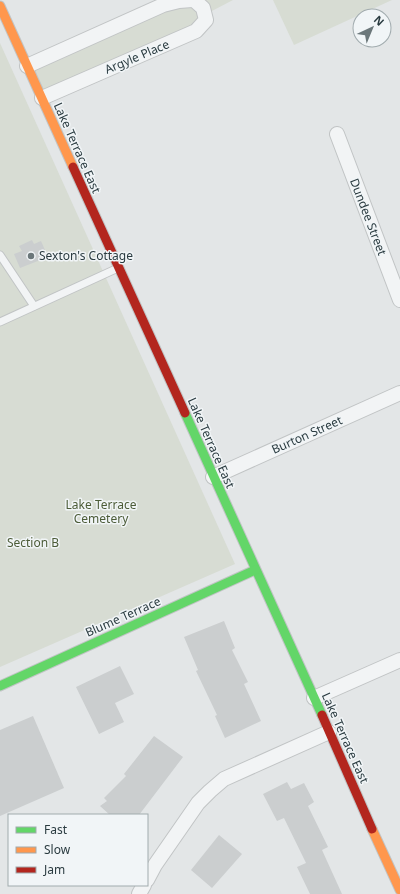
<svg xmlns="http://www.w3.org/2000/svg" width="400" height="894" viewBox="0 0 400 894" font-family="'Noto Sans',sans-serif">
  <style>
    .green { fill: #d7dcd3 }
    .building { fill: #cbcecf }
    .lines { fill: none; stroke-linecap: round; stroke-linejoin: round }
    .lane-casing { stroke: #c1c4c5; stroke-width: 9 }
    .street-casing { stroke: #c1c4c5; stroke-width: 16 }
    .fast-casing { stroke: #c1c4c5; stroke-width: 11 }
    .slow-casing { stroke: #c1c4c5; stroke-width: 11 }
    .jam-casing { stroke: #c1c4c5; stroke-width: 11 }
    .lane { stroke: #f2f4f5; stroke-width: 7 }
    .street { stroke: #f2f4f5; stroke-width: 14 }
    .fast { stroke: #63d668; stroke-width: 9 }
    .slow { stroke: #ff974d; stroke-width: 9 }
    .jam { stroke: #b3261e; stroke-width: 9 }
    .poi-dot { fill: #6b777a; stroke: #f1f5f7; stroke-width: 1.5 }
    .labels { text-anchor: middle; stroke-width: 3; stroke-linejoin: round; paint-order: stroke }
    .street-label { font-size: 12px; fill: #2a3b40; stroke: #f1f5f7 }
    .poi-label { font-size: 12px; fill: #2a3b40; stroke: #f1f5f7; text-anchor: start }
    .park-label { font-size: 12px; fill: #4c5c38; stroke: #f1f5f7 }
  </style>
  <rect width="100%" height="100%" fill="#e3e6e7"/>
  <!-- green -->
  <g class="green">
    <polygon points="204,0 233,0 210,12"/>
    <polygon points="273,0 392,0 294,45"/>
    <polygon points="192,3 202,19 194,28 43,93 31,69 166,9"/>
    <polygon points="0,43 235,564 0,667"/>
  </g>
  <!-- building -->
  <g class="building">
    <polygon points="32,240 34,244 41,241 48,257 20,268 14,254 22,251 19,246"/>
    <polygon points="224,621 235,648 232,650 248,682 244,684 261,721 225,738 215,716 217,715 196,671 198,670 184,637"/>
    <polygon points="120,666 134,694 115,703 124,722 99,734 76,687"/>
    <polygon points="33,716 64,788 0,816 0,730"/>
    <polygon points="154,736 183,757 139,815 110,815 100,806 107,801 104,798 126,776 124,774"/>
    <polygon points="287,782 291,789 304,783 314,802 308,806 328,847 322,850 342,894 310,894 297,867 306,863 284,818 277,821 263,794"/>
    <polygon points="219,835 242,854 212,888 191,870"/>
  </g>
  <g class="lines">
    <!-- lane casing -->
    <g class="lane-casing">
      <g id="lane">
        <polyline points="0,255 34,306"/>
        <polyline points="0,322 118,268"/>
      </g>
    </g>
    <!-- street casing -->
    <g class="street-casing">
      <g id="street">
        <polyline points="27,66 163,5 179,1 192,0"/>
        <polyline points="42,98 196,31 206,20 203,8 194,0"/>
        <polyline points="337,134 400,300"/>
        <polyline points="213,477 400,393"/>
        <polyline points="314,698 400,660"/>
        <polyline points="147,880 155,865 198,803 210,791 224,779 329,732"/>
        <polyline points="139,894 144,885"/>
      </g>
    </g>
    <!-- fast casing -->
    <g class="fast-casing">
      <g id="fast">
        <polyline points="185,413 322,715"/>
        <polyline points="0,686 255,570"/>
      </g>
    </g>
    <!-- slow casing -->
    <g class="slow-casing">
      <g id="slow">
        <polyline points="0,6 73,167"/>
        <polyline points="372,829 400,890"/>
      </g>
    </g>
    <!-- jam casing -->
    <g class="jam-casing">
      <g id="jam">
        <polyline points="73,167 185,413"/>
        <polyline points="322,715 372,829"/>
      </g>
    </g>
    <!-- lane -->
    <use href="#lane" class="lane"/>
    <!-- street -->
    <use href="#street" class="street"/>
    <!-- fast -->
    <use href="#fast" class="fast"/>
    <!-- slow -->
    <use href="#slow" class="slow"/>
    <!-- jam -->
    <use href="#jam" class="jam"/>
  </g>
  <!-- markers -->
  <circle class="poi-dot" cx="31" cy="256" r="4"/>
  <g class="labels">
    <!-- street labels -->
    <g class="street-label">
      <text transform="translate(137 57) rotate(-23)" y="4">Argyle Place</text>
      <text transform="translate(77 148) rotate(66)" y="4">Lake Terrace East</text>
      <text transform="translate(368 217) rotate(69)" y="4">Dundee Street</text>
      <text transform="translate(307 435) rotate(-24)" y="4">Burton Street</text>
      <text transform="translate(211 443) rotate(66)" y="4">Lake Terrace East</text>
      <text transform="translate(123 617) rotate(-24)" y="4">Blume Terrace</text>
      <text transform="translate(345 738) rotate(66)" y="4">Lake Terrace East</text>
    </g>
    <!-- poi labels -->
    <g class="poi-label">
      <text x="39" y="260">Sexton's Cottage</text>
    </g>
    <!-- park labels -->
    <g class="park-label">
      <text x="101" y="509">Lake Terrace<tspan x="101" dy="14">Cemetery</tspan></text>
      <text x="33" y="547">Section B</text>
    </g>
  </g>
  <!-- legend -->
  <rect x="8" y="814" width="140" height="72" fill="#f1f5f7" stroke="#a1abae"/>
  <rect x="16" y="827" width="20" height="6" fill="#63d668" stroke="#a1abae"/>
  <text x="44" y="834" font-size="12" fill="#2a3b40">Fast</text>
  <rect x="16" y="847" width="20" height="6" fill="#ff974d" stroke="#a1abae"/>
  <text x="44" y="854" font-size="12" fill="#2a3b40">Slow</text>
  <rect x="16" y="867" width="20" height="6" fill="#b3261e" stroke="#a1abae"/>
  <text x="44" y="874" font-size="12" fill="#2a3b40">Jam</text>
  <!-- north arrow -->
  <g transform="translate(372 28) rotate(44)"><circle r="19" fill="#f1f5f7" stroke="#a1abae"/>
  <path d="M0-3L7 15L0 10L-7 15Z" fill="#6b777a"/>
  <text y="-6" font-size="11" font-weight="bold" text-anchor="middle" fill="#2a3b40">N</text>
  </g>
</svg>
